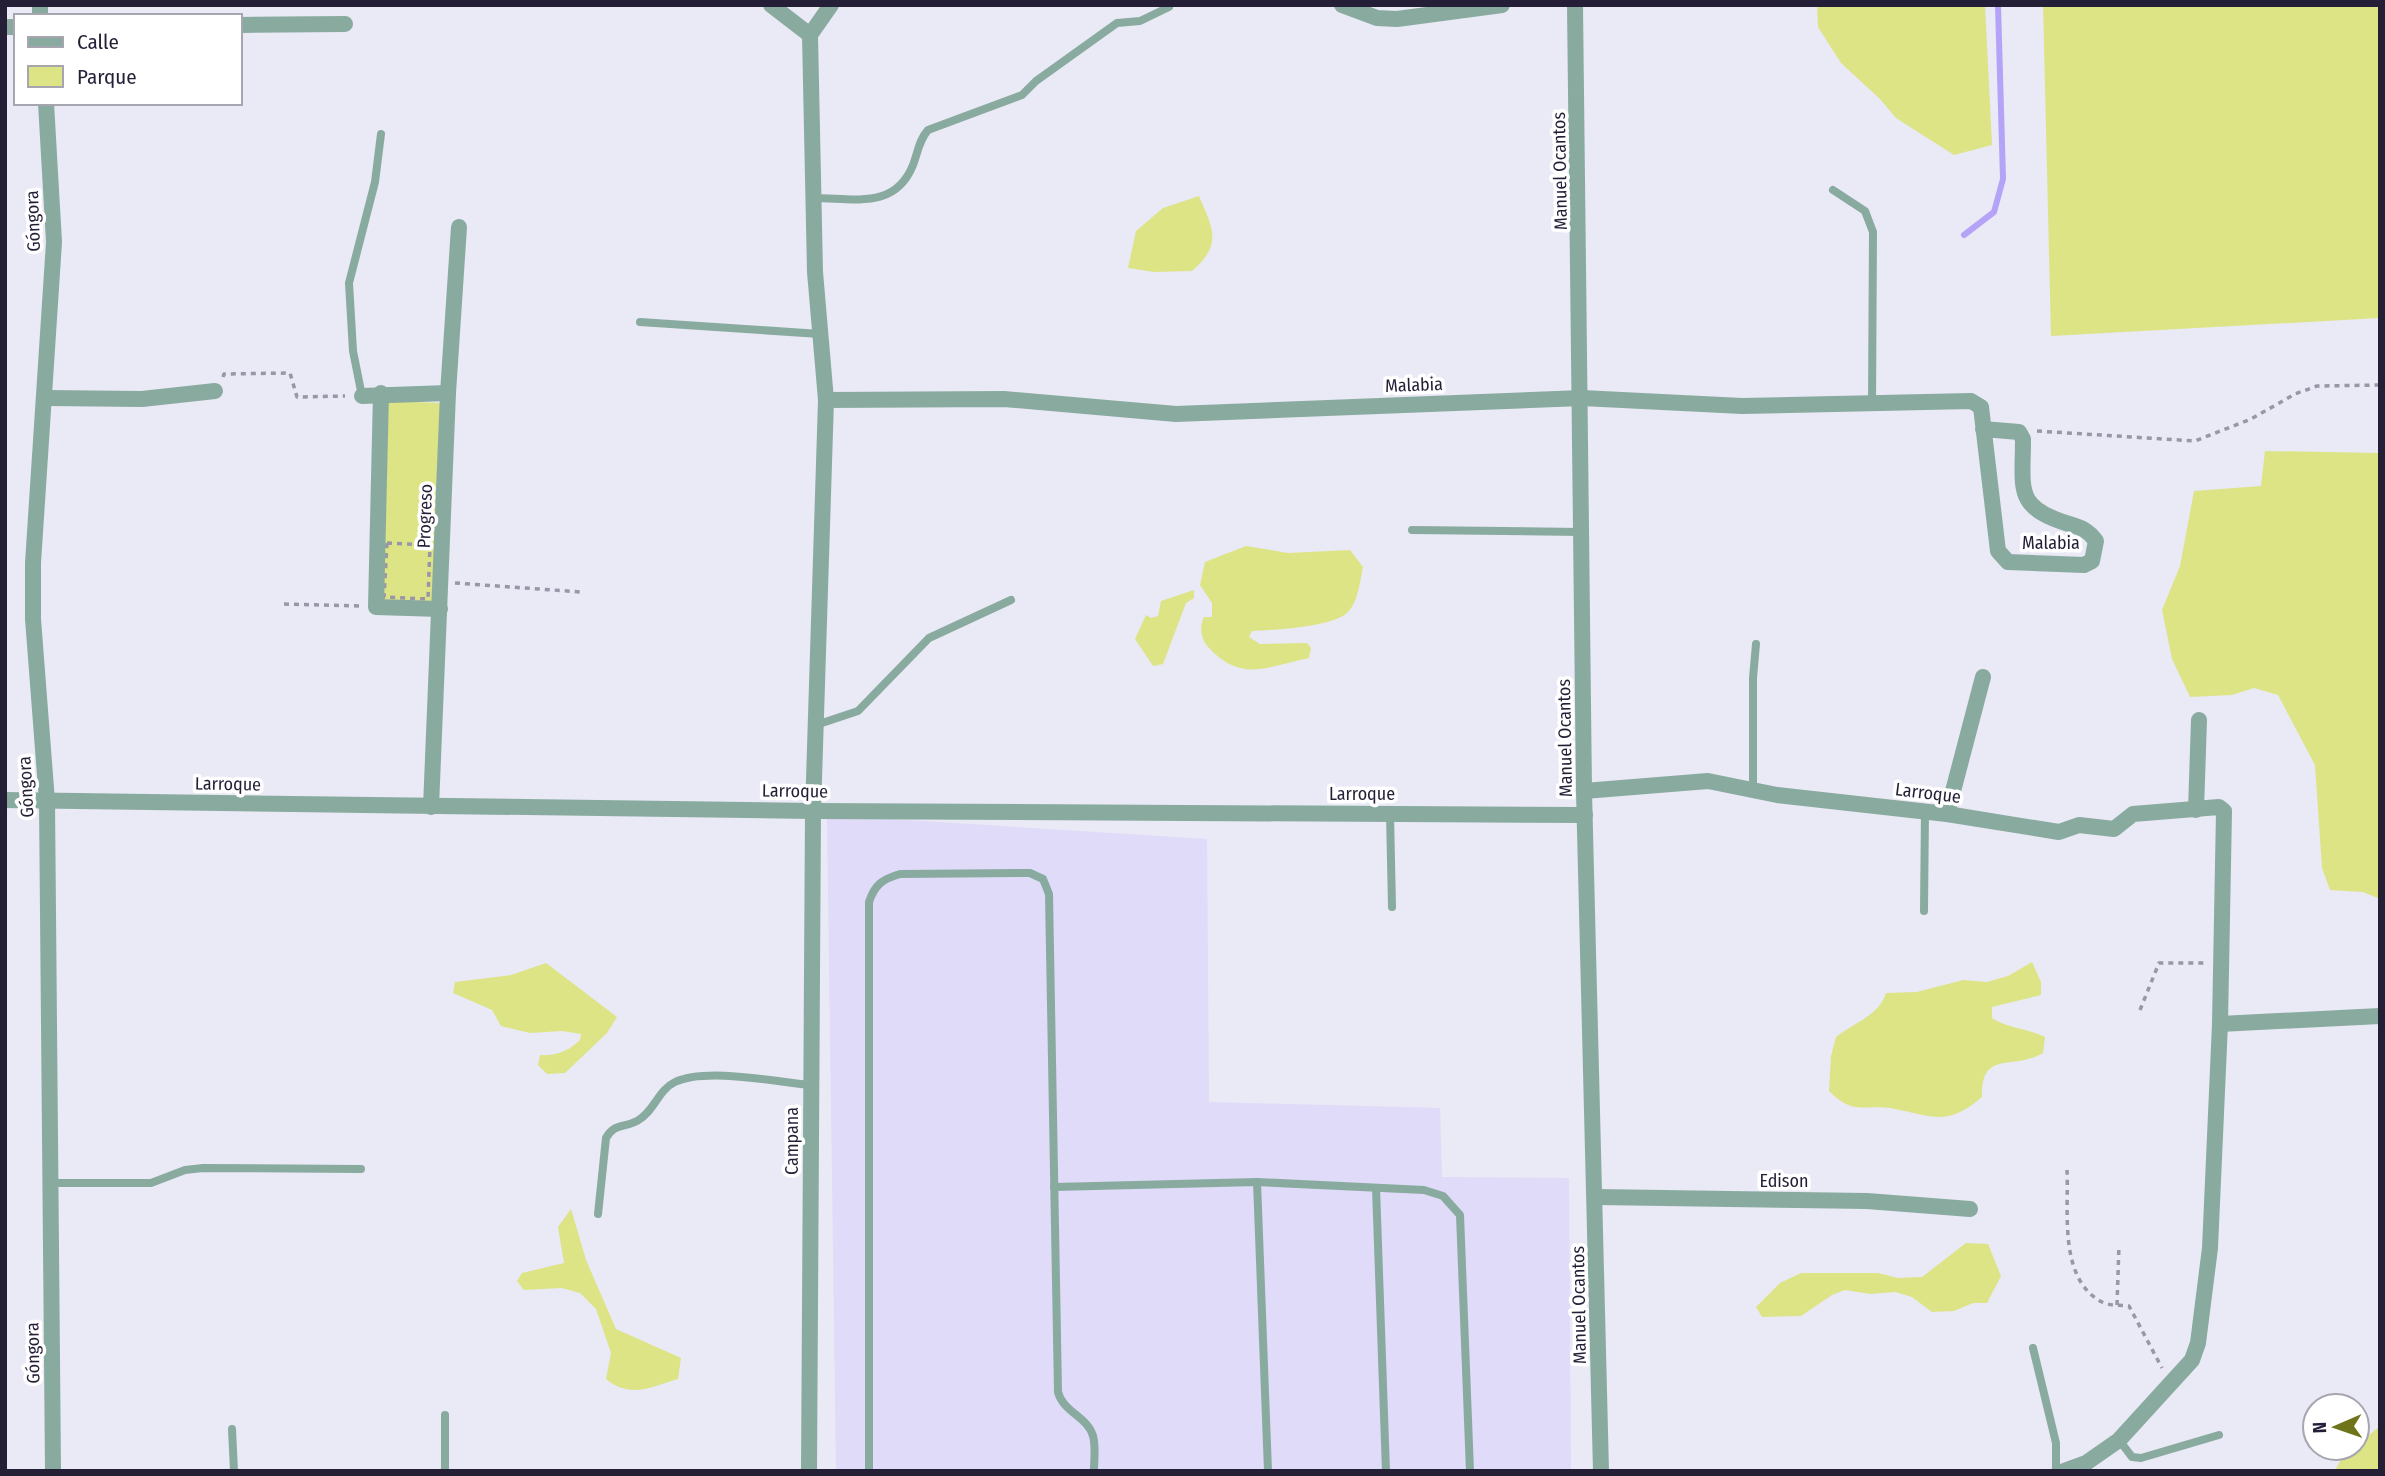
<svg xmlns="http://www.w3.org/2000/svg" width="2385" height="1476" viewBox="0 0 2385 1476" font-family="'Fira Sans Condensed',sans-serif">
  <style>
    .built { fill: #dfdbf8 }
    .green { fill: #dde485 }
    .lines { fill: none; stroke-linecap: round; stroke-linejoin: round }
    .stream { stroke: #b4a3f7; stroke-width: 6 }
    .path { stroke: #9996a7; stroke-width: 3.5; stroke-dasharray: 5 5; stroke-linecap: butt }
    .lane { stroke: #89ab9f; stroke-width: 8 }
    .street { stroke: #89ab9f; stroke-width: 16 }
    .labels { text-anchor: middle; stroke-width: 7; stroke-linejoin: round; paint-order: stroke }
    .street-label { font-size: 18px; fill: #241f37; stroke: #fff }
  </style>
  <rect width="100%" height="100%" fill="#eae9f6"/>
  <!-- built -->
  <polygon class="built" points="827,815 1207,839 1209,1102 1440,1108 1442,1177 1569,1178 1571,1471 836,1471"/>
  <!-- green -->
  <g class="green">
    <polygon points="1817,5 1985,5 1992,145 1954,155 1896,118 1880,99 1841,63 1818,27"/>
    <polygon points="2043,5 2380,5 2380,318 2051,336"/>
    <path d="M 1199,196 C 1213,229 1223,244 1192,271 L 1154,272 L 1128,268 L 1136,231 L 1163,208 Z"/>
    <polygon points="387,401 441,403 433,603 380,601"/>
    <polygon points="2265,451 2380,453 2380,899 2363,892 2330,890 2322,868 2315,765 2278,695 2254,688 2232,695 2190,697 2172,659 2162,610 2180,566 2194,491 2261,486"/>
    <path d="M 1246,546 L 1288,553 L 1350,550 L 1363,567 C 1360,581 1358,603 1347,613 C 1331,627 1274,630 1252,631 L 1249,637 L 1260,644 L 1307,643 L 1311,648 L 1309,658 C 1266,667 1241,683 1208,647 C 1201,639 1199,627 1204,617 L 1212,617 L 1212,603 L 1200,585 L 1205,562 Z"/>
    <polygon points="1194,590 1194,598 1186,603 1163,664 1153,666 1135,639 1146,615 1151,618 1158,616 1161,601"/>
    <path d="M 2032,962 L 2041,982 L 2041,995 L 1992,1007 L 1992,1018 C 2009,1029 2027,1028 2045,1037 L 2043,1053 C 2013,1071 1981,1049 1982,1097 C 1948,1126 1935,1117 1895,1109 C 1865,1103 1855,1117 1829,1091 L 1831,1056 L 1836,1037 C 1853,1023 1879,1016 1886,993 L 1917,992 L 1963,980 L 1987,982 L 2008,976 Z"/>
    <path d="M 546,963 L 617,1017 L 607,1033 L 565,1073 L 547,1074 L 538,1065 L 540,1055 C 556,1056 569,1051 580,1040 L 581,1034 L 562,1031 L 530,1033 L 501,1026 L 492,1010 L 453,993 L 455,982 L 511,975 Z"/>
    <path d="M 571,1209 L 586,1260 L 616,1329 L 681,1358 L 678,1379 C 651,1387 630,1399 606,1379 L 611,1353 L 596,1309 L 580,1293 L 562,1288 L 524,1290 L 517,1281 L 522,1273 L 564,1263 L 558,1227 Z"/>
    <polygon points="1966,1243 1988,1244 2001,1276 1987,1303 1973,1303 1954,1311 1932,1312 1912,1297 1895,1292 1870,1294 1845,1290 1832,1295 1801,1316 1762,1317 1756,1307 1780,1283 1801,1273 1878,1273 1898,1278 1922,1277"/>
    <polygon points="2380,1426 2380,1471 2335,1471 2341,1459"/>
  </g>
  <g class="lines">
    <!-- stream -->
    <polyline class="stream" points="1964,235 1994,212 2003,179 1998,5"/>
    <!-- path -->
    <g class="path">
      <polyline points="223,377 224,374 290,373 297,397 345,396"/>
      <polyline points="2037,431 2195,441 2251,419 2295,394 2317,386 2380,385"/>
      <polygon points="387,543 430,545 428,599 384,597"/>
      <polyline points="455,583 581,592"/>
      <polyline points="284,604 360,606"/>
      <polyline points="2140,1010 2159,963 2204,963"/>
      <path d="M 2067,1170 C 2069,1211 2058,1279 2102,1302 C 2109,1306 2121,1305 2129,1306 L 2162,1368"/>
      <polyline points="2117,1305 2119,1245"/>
    </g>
    <!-- lane -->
    <g class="lane">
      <polyline points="1833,190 1865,211 1873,232 1872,403"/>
      <path d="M 814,198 C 854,198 895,210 913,165 C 918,152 919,140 928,130 L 1022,95 L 1036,81 L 1117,23 L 1140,21 L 1169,7"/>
      <polyline points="640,322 820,334"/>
      <polyline points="362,396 353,351 349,283 375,182 381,134"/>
      <polyline points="1412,530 1582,532"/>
      <polyline points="816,725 858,711 929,638 1011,600"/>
      <polyline points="1753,790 1753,678 1756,644"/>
      <polyline points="1390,814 1392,907"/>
      <polyline points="1924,911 1925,811"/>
      <polyline points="1257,1182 1268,1471"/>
      <polyline points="50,1183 151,1183 185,1170 203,1168 361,1169"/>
      <polyline points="1054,1187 1257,1182 1424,1190 1443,1196 1460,1215 1470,1471"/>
      <polyline points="1376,1188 1386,1471"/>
      <path d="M 598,1214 L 606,1138 C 614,1123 624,1128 637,1121 C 654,1112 658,1090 675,1082 C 706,1067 777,1082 811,1085"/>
      <polyline points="2033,1348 2056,1443 2056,1471"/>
      <polyline points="232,1429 234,1471"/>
      <polyline points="2119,1440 2132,1457 2141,1458 2219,1435"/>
      <polyline points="445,1471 445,1415"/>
      <path d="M 869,1471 L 869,902 C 875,884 883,879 900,874 L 1030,873 L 1043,879 L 1049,894 L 1058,1392 C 1063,1412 1088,1417 1093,1436 C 1096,1446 1094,1460 1094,1471"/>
    </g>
    <!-- street -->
    <g class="street">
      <polyline points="40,5 40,16"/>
      <polyline points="771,5 810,35"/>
      <polyline points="1342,5 1377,18 1397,19 1502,5"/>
      <polyline points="1575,5 1584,791 1601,1471"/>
      <polyline points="240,25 345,24"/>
      <polyline points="5,27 16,27"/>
      <polyline points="46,103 54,242 33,563 33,619 47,801 53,1471"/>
      <polyline points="381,393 376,607 440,609"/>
      <polyline points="362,396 448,393"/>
      <polyline points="46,398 142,399 215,391"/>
      <path d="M 826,400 L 1004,399 L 1176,414 L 1582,398 L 1742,406 L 1971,401 L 1981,407 L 1998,551 L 2008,562 L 2084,565 L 2092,561 L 2096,541 C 2088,530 2082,528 2069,524 C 2014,507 2023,490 2023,439 L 2019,432 L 1983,429"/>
      <polyline points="1584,791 1708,781 1777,795 1947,814 2059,832 2079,825 2114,829 2133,814 2219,807 2224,811 2220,1024 2210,1248 2198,1343 2192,1360 2119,1440 2086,1463 2064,1471"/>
      <polyline points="5,800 813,811 1585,815"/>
      <polyline points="431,807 448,393 459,227"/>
      <polyline points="2196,810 2199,720"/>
      <polyline points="1947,814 1983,677"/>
      <polyline points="2220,1024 2380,1016"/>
      <polyline points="1597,1197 1867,1201 1970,1209"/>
      <polyline points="809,1471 813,811 826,400 815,272 810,35 831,5"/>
    </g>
  </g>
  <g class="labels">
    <!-- street labels -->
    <g class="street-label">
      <text transform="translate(1560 171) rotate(-91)" y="6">Manuel Ocantos</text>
      <text transform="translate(33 221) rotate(-92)" y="6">Góngora</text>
      <text transform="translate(1414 385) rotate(-2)" y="6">Malabia</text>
      <text transform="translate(425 516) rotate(-88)" y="6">Progreso</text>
      <text x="2051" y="549">Malabia</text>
      <text transform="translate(1565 738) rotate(-91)" y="6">Manuel Ocantos</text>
      <text transform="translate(228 784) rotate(1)" y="6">Larroque</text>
      <text transform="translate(26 787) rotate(-93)" y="6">Góngora</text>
      <text transform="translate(795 791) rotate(1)" y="6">Larroque</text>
      <text transform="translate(1928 793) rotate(7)" y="6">Larroque</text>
      <text x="1362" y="800">Larroque</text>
      <text transform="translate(792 1141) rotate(-90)" y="6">Campana</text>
      <text x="1784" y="1187">Edison</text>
      <text transform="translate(1579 1305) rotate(-91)" y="6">Manuel Ocantos</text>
      <text transform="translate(33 1353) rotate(-91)" y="6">Góngora</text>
    </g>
  </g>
  <!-- border -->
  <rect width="2385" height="1476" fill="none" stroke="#241f37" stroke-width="14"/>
  <!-- legend -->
  <rect x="14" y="14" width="228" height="91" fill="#ffffff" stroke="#a7a5af" stroke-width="2"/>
  <rect x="28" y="37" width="35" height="10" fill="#89ab9f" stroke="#a7a5af" stroke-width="2"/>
  <text x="77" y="49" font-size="21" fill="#241f37">Calle</text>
  <rect x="28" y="66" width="35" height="21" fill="#dde485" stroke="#a7a5af" stroke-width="2"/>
  <text x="77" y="84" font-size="21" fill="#241f37">Parque</text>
  <!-- north arrow -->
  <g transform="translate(2336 1427) rotate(268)"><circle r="33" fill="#ffffff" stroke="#a7a5af" stroke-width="2"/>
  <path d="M0-5L12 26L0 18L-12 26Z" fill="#6f731a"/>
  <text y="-10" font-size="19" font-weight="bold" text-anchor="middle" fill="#241f37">N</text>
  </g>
</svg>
